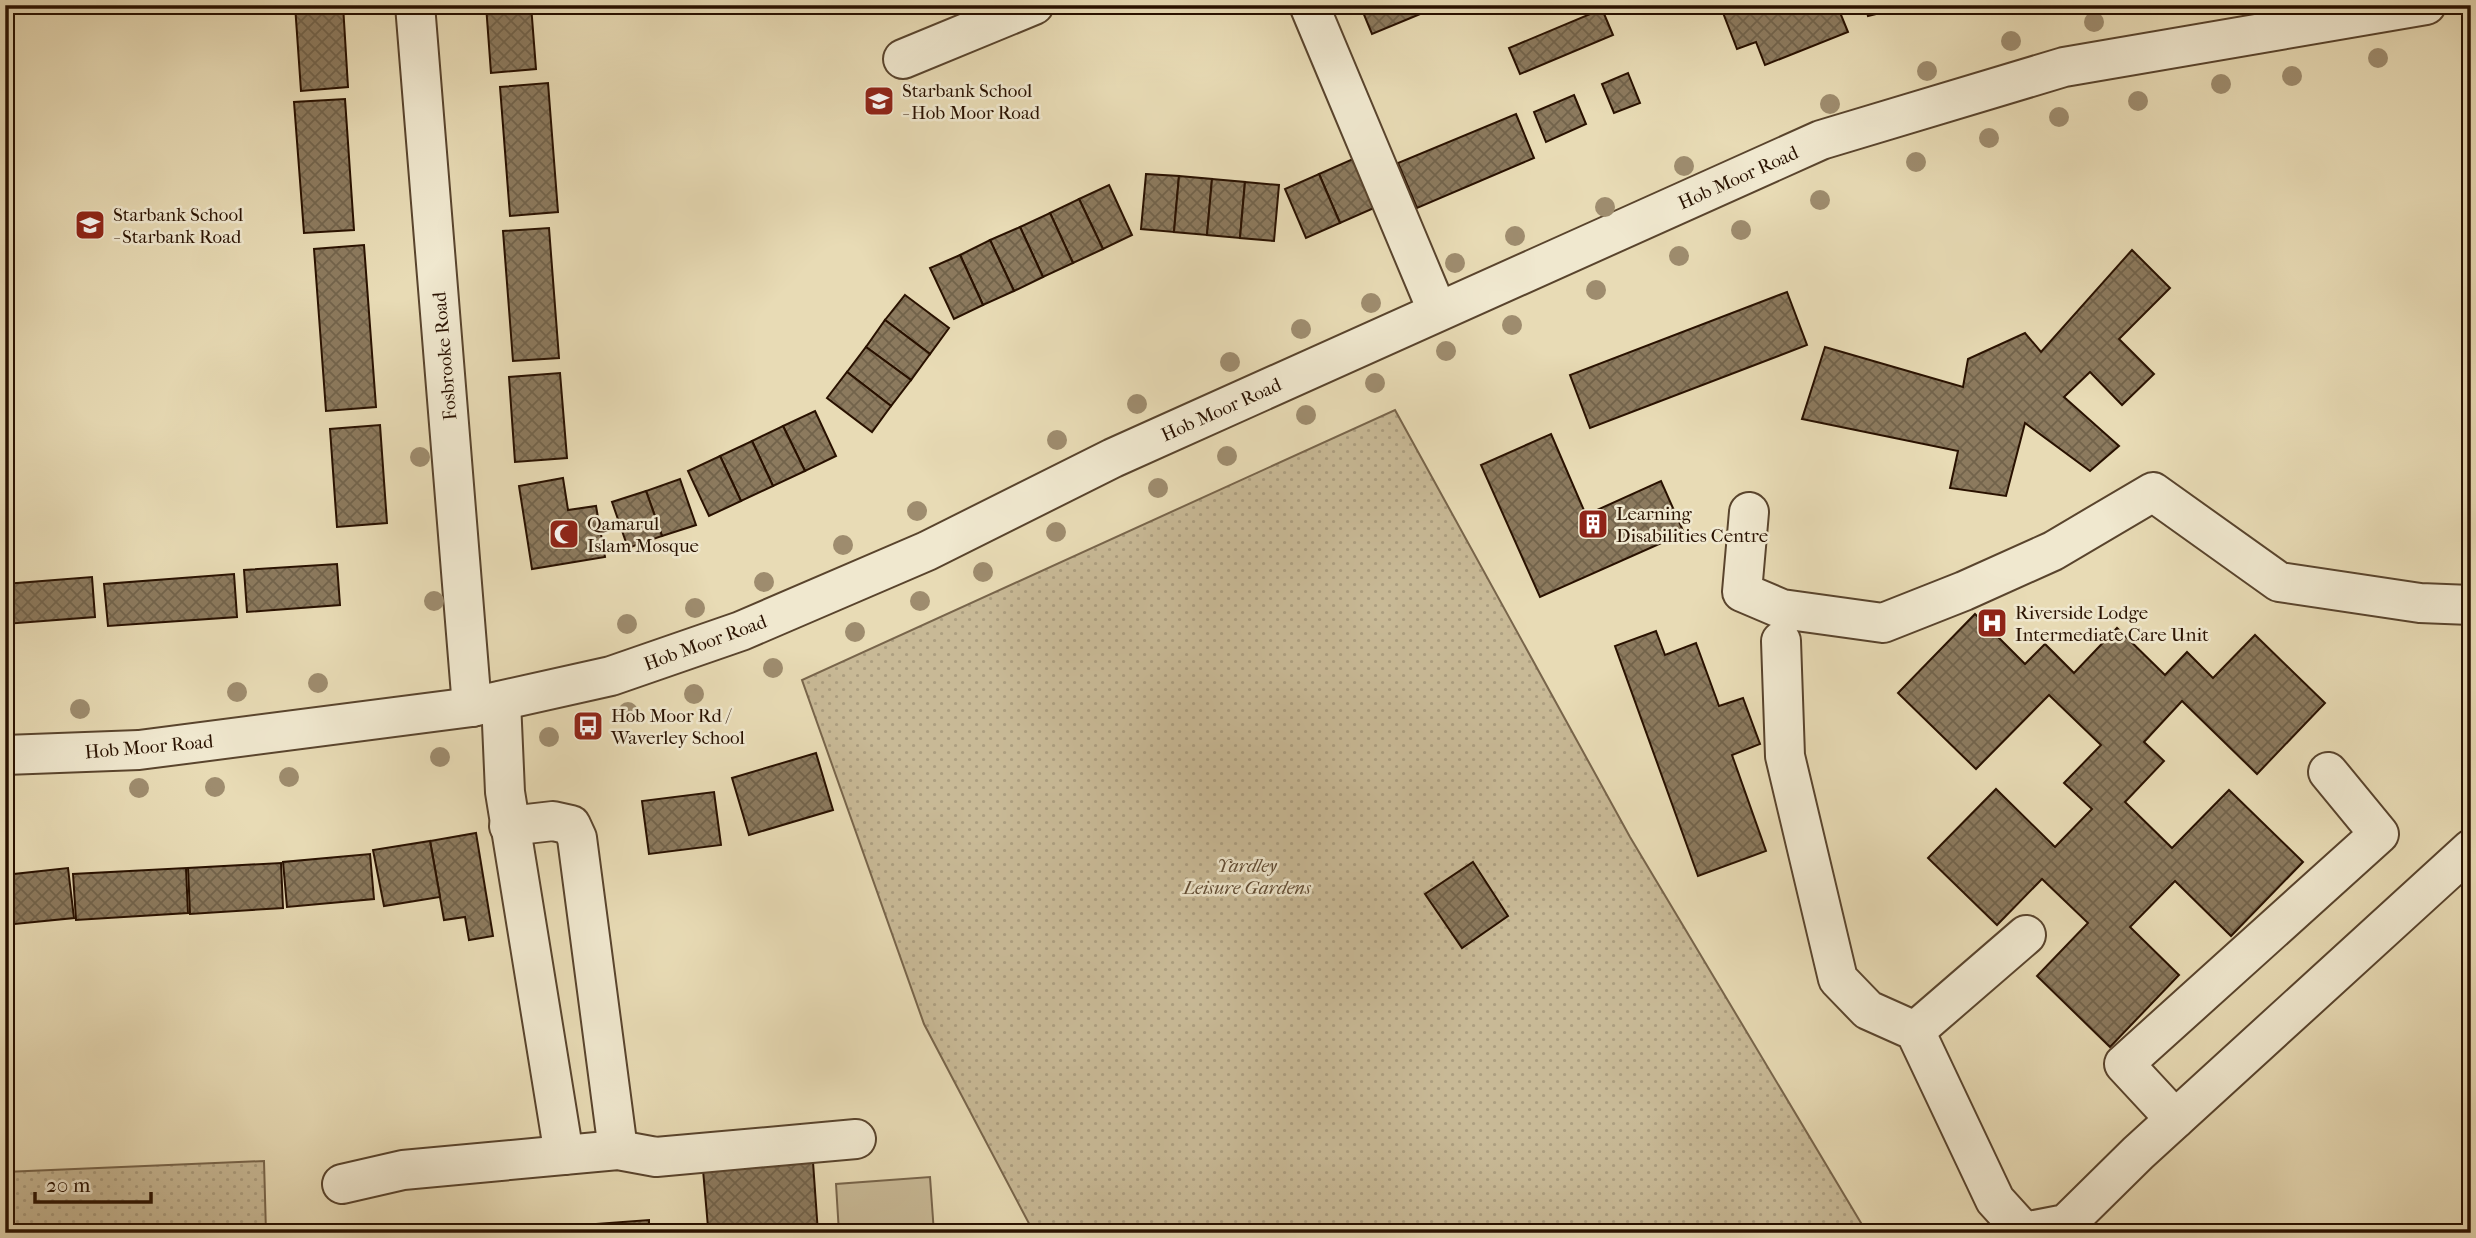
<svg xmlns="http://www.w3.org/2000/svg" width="2476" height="1238" viewBox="0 0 2476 1238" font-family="'IM FELL French Canon',serif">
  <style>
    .grass { fill: #c8b996; stroke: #78654b; stroke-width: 2 }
    .garden { fill: url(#garden-dots); stroke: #78654b; stroke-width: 2 }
    .building { fill: url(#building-cross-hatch); stroke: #291100; stroke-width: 2 }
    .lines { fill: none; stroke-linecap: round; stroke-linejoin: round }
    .minor-casing { stroke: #59442d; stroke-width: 42 }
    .minor { stroke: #f0e8cf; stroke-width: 38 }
    .tree { fill: #9e8c6e }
    .labels { text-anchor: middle; stroke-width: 5; stroke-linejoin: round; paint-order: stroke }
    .poi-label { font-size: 19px; fill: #291100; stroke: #f0e8cf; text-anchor: start }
    .street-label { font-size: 19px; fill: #291100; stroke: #f0e8cf }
    .park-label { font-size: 19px; font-style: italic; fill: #614c34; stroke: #f0e8cf }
  </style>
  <defs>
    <pattern id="garden-dots" width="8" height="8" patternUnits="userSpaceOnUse" patternTransform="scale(1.75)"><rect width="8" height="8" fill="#c8b996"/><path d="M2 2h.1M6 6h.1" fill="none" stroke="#ac9e80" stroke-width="1.8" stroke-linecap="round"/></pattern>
    <pattern id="building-cross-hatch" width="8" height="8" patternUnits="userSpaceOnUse" patternTransform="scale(1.75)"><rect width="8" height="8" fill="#8c7a5e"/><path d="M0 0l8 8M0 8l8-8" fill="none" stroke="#72634b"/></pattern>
  </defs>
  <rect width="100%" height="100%" fill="#e8dbb5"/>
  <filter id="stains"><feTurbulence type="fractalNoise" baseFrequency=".00286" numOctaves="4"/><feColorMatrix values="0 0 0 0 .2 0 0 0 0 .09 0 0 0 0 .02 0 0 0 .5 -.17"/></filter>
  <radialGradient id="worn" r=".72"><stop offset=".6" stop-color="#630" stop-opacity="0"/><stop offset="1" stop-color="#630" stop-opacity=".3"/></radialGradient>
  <!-- grass -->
  <polygon class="grass" points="930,1177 934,1233 839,1233 836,1184"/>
  <!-- garden -->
  <g class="garden">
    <polygon points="1395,410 1630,837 1867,1233 1034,1233 924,1024 802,680"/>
    <polygon points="264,1161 266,1233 5,1233 5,1172"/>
  </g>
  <!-- building -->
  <g class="building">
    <polygon points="295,5 343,5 348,87 301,91"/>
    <polygon points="486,5 531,5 536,69 491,73"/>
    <polygon points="1360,5 1442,5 1372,34"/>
    <polygon points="1720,5 1837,5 1848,32 1765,65 1756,42 1737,49"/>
    <polygon points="1865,5 1912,5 1868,16"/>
    <polygon points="1602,9 1613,35 1520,74 1509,48"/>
    <polygon points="1628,73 1640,103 1614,113 1602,84"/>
    <polygon points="548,83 558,212 510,216 500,87"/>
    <polygon points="1574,95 1586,124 1546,142 1534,112"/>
    <polygon points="345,99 354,230 304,233 294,102"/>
    <polygon points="1516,114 1534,158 1417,208 1398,163"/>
    <polygon points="1353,159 1374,208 1340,223 1319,174"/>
    <polygon points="1146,174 1179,176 1174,232 1141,229"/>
    <polygon points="1319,174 1340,223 1306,238 1285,189"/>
    <polygon points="1179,176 1212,179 1207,235 1174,232"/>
    <polygon points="1212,179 1245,182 1240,238 1207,235"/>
    <polygon points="1245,182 1279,185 1274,241 1240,238"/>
    <polygon points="1109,185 1132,235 1103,249 1079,199"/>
    <polygon points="1079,199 1103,249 1073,263 1050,213"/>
    <polygon points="1050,213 1073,263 1043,277 1020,227"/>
    <polygon points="1020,227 1043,277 1014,291 990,240"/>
    <polygon points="549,228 559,358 513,361 503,231"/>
    <polygon points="990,240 1014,291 983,305 960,255"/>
    <polygon points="364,245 376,407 326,411 314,249"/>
    <polygon points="2132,250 2170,288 2119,339 2154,374 2122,405 2090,372 2064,397 2119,446 2090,471 2025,423 2006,496 1950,488 1958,451 1802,419 1825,347 1963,387 1968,359 2025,333 2041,352"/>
    <polygon points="960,255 983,305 954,319 930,268"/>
    <polygon points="1787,292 1807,345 1590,428 1570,375"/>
    <polygon points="905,295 949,328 930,354 885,320"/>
    <polygon points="885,320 930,354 911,380 866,347"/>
    <polygon points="866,347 911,380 891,406 847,372"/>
    <polygon points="847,372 891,406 872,432 827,398"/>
    <polygon points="560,373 567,458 515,462 509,377"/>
    <polygon points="815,411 836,456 805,471 783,426"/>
    <polygon points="380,425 387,523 337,527 330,429"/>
    <polygon points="783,426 805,471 773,486 752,441"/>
    <polygon points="1551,434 1586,515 1661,481 1684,533 1540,597 1481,465"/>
    <polygon points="752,441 773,486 741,501 720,456"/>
    <polygon points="720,456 741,501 709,516 688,471"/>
    <polygon points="563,478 568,510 596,506 605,557 532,569 519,486"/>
    <polygon points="680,479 696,525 662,536 646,491"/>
    <polygon points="646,491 662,536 628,548 612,502"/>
    <polygon points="337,564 340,605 247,612 244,570"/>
    <polygon points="234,574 237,617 108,626 104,584"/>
    <polygon points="92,577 95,617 5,624 5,584"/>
    <polygon points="1975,614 2025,664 2045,644 2074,673 2117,628 2165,675 2187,652 2213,678 2255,635 2325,703 2257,774 2182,701 2144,742 2164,761 2125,802 2172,848 2229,790 2303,862 2231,936 2175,881 2130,927 2179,975 2110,1047 2037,976 2088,923 2042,879 1997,925 1928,858 1996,789 2055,847 2092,809 2064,783 2101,745 2049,695 1976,769 1898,693"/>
    <polygon points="1656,631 1665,655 1696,643 1719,706 1743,698 1760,744 1732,755 1766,851 1698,876 1615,646"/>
    <polygon points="816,753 833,810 749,835 732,778"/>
    <polygon points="714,792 721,845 649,854 642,801"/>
    <polygon points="476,833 493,936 469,940 465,917 444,920 430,841"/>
    <polygon points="430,841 440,897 384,906 373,850"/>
    <polygon points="370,854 374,899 287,907 283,862"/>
    <polygon points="1473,862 1508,916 1462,948 1425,894"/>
    <polygon points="281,863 283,908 190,914 188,868"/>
    <polygon points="68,868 74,918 5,925 5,875"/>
    <polygon points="186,868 188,913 76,920 73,874"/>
    <polygon points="813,1162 818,1233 474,1233 649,1220 649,1231 708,1227 703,1170"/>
  </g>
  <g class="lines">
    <!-- minor casing -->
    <g class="minor-casing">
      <g id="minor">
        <polyline points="415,5 472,707"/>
        <polyline points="1309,5 1437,310"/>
        <polyline points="903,59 1034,5"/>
        <polyline points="1749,512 1742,592 1782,609 1883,623 1964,591 2053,551 2153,492 2279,582 2420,603 2471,605"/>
        <polyline points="1781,641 1785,756 1838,979 1868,1010 1915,1031 1995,1200 2024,1232 2066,1224 2138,1153 2471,849"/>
        <polyline points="501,701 505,792 564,1155"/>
        <polyline points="5,755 139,750 472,707 611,676 741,631 927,551 1113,458 1821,140 2064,67 2426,5"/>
        <polyline points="509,826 553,821 571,825 577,838 618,1150"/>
        <polyline points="1915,1031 2026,935"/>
        <polyline points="2175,1119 2124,1064 2379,834 2328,772"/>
        <polyline points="342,1184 403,1170 618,1150 656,1157 856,1139"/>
      </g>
    </g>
    <!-- minor -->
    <use href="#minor" class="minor"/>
  </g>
  <!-- trees -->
  <g class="tree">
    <circle cx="2094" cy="22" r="10"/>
    <circle cx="2011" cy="41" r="10"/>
    <circle cx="2378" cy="58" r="10"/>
    <circle cx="1927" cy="71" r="10"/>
    <circle cx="2292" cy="76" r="10"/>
    <circle cx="2221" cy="84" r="10"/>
    <circle cx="2138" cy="101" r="10"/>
    <circle cx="1830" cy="104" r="10"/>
    <circle cx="2059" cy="117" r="10"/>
    <circle cx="1989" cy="138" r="10"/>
    <circle cx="1916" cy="162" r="10"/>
    <circle cx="1684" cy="166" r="10"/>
    <circle cx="1820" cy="200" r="10"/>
    <circle cx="1605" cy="207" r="10"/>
    <circle cx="1741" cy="230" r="10"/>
    <circle cx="1515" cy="236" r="10"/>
    <circle cx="1679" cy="256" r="10"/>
    <circle cx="1455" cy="263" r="10"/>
    <circle cx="1596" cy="290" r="10"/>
    <circle cx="1371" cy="303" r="10"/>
    <circle cx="1512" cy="325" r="10"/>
    <circle cx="1301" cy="329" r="10"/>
    <circle cx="1446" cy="351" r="10"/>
    <circle cx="1230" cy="362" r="10"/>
    <circle cx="1375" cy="383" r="10"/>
    <circle cx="1137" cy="404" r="10"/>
    <circle cx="1306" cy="415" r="10"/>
    <circle cx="1057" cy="440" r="10"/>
    <circle cx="1227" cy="456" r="10"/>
    <circle cx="420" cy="457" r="10"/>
    <circle cx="1158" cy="488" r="10"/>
    <circle cx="917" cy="511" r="10"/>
    <circle cx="1056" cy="532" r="10"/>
    <circle cx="843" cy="545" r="10"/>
    <circle cx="983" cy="572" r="10"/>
    <circle cx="764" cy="582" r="10"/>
    <circle cx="434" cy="601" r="10"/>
    <circle cx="920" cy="601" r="10"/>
    <circle cx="695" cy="608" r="10"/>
    <circle cx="627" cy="624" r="10"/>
    <circle cx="855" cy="632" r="10"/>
    <circle cx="773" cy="668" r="10"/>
    <circle cx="318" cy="683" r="10"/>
    <circle cx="237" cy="692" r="10"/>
    <circle cx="694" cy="694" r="10"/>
    <circle cx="80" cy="709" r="10"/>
    <circle cx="628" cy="712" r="10"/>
    <circle cx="549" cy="737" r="10"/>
    <circle cx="440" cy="757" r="10"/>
    <circle cx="289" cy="777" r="10"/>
    <circle cx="215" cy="787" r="10"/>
    <circle cx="139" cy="788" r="10"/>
  </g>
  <!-- icons -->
  <defs>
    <g id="school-square" transform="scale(1.575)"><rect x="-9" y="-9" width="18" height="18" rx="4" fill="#8f2418" stroke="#f0e8cf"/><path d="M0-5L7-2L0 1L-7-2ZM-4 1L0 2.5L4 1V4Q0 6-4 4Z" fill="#fff"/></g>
    <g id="building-square" transform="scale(1.575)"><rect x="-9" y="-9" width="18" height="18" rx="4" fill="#8f2418" stroke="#f0e8cf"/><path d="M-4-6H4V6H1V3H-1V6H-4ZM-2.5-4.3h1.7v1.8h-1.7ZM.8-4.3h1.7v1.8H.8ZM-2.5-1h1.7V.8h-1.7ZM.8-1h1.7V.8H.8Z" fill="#fff"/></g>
    <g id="mosque-square" transform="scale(1.575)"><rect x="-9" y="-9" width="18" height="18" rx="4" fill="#8f2418" stroke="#f0e8cf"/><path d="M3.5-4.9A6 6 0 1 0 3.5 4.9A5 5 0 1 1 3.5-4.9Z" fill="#fff"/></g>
    <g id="hospital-square" transform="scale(1.575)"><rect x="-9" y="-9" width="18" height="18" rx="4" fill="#8f2418" stroke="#f0e8cf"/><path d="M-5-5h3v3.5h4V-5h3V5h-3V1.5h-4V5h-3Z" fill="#fff"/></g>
    <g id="bus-square" transform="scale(1.575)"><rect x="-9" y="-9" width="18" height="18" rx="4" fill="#8f2418" stroke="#f0e8cf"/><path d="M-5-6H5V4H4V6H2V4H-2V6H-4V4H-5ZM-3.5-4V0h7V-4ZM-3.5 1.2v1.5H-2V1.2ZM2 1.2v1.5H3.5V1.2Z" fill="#fff"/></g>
  </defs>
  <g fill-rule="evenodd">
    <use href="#school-square" x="879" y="101"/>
    <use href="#school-square" x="90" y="225"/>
    <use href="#building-square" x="1593" y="524"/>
    <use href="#mosque-square" x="564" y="534"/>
    <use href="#hospital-square" x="1992" y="623"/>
    <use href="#bus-square" x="588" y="726"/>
  </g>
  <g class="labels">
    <!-- poi labels -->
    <g class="poi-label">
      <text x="902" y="97">Starbank School<tspan x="902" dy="22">- Hob Moor Road</tspan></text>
      <text x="113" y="221">Starbank School<tspan x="113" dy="22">- Starbank Road</tspan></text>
      <text x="1616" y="520">Learning<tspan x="1616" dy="22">Disabilities Centre</tspan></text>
      <text x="587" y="530">Qamarul<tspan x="587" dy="22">Islam Mosque</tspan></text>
      <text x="2015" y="619">Riverside Lodge<tspan x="2015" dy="22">Intermediate Care Unit</tspan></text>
      <text x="611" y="722">Hob Moor Rd /<tspan x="611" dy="22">Waverley School</tspan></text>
    </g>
    <!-- street labels -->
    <g class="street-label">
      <text transform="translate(1738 177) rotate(-24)" y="7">Hob Moor Road</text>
      <text transform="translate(444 356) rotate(-95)" y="7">Fosbrooke Road</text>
      <text transform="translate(1221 409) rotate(-24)" y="7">Hob Moor Road</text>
      <text transform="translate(705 642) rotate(-20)" y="7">Hob Moor Road</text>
      <text transform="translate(149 746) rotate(-5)" y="7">Hob Moor Road</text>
    </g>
    <!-- park labels -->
    <g class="park-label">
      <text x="1247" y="872">Yardley<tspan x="1247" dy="22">Leisure Gardens</tspan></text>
    </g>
  </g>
  <!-- margin -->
  <rect width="2476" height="1238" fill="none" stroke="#e8dbb5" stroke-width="28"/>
  <rect x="7" y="7" width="2462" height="1224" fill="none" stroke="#291100" stroke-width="3.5"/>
  <rect x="14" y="14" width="2448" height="1210" fill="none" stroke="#291100" stroke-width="2"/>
  <!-- scale -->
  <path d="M35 1192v10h116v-10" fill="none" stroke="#291100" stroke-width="3.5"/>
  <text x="46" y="1192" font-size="21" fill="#291100" stroke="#f0e8cf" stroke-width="5" paint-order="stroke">20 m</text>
  <rect width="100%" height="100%" filter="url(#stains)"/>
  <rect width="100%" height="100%" fill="url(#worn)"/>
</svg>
